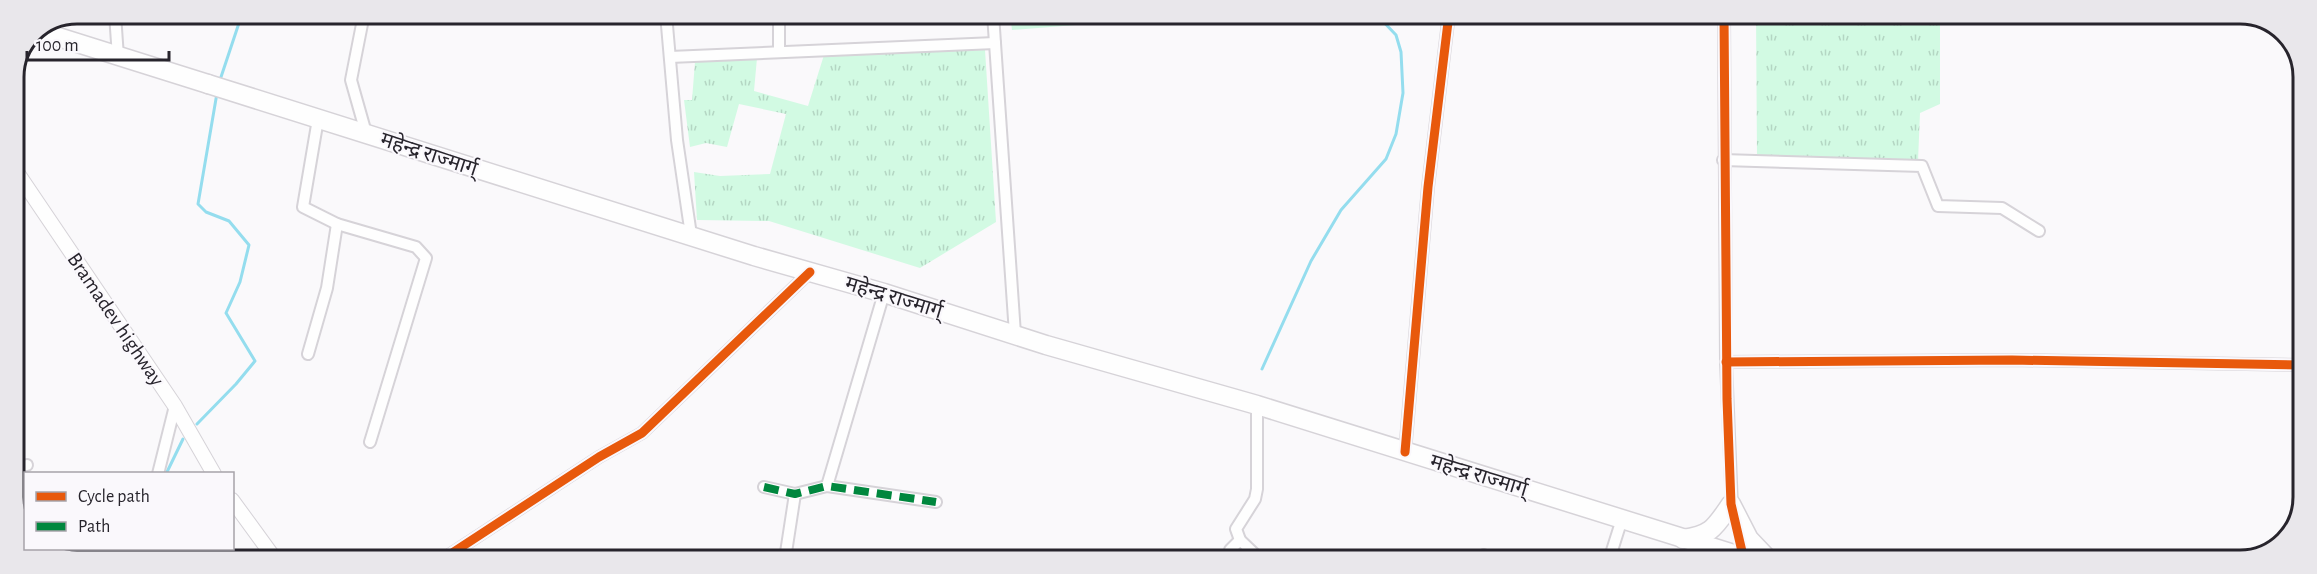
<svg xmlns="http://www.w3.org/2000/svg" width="2317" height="574" viewBox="0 0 2317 574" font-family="'Alegreya Sans','Noto Sans Devanagari',sans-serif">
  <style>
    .grass { fill: url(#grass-tufts) }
    .forest { fill: url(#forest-crowns) }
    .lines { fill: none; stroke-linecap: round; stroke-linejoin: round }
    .stream { stroke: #94ddee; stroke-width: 3 }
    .minor-casing { stroke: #d6d3d8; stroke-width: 14 }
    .tertiary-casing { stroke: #d6d3d8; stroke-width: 16 }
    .primary-casing { stroke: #d6d3d8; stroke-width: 21 }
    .trunk-casing { stroke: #d6d3d8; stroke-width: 21 }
    .minor { stroke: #fefefe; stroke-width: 10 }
    .tertiary { stroke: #fefefe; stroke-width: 14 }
    .primary { stroke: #fefefe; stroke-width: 18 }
    .trunk { stroke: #fefefe; stroke-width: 18 }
    .quiet { stroke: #00873e; stroke-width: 8; stroke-dasharray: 15 8; stroke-linecap: butt }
    .cycleway-casing { stroke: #faf8fc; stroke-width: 13 }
    .cycleway { stroke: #e8590c; stroke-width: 9 }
    .labels { text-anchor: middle; stroke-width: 4.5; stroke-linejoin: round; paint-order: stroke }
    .street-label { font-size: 21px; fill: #27242c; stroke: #faf8fc }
    .rim { fill: none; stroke: #27242c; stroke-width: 3 }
  </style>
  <defs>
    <pattern id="grass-tufts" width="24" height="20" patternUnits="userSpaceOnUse" patternTransform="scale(1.5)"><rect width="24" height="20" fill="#d2fae3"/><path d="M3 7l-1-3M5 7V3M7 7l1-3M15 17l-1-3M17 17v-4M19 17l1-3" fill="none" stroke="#b4d6c3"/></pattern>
    <pattern id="forest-crowns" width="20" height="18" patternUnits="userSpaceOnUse" patternTransform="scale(1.5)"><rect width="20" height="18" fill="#d2fae3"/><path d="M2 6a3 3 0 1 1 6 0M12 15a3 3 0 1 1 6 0" fill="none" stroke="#b4d6c3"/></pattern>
  </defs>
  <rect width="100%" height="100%" fill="#faf9fb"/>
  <!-- grass -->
  <g class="grass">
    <polygon points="1756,14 1940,15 1940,104 1920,113 1918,161 1757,158"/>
    <polygon points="985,50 996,222 920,268 769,221 697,220 694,172 720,176 770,174 786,114 739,104 727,147 706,143 690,147 684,100 692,100 695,62 757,58 754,91 808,106 824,55"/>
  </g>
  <!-- forest -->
  <polygon class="forest" points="1010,14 1235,14 1124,23 1122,17 1101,19 1101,23 1012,30"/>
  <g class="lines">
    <!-- stream -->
    <g class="stream">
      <polyline points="220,80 242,14"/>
      <polyline points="1262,369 1311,261 1341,210 1386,159 1396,134 1403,93 1401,52 1396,35 1376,14"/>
      <polyline points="197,424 236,384 255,361 226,313 240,282 249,245 229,221 206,212 198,204 217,93"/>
      <polyline points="166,474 183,439"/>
      <polyline points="112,559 114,548"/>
    </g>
    <!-- minor casing -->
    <g class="minor-casing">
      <g id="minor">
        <polyline points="115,14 118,57"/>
        <polyline points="364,14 351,80 366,133"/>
        <polyline points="666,14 677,140 691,235"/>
        <polyline points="779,14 779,52"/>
        <polyline points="993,14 1015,334"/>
        <polyline points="1724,14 1726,362 1732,507"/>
        <polyline points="670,57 995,43"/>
        <polyline points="318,119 303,207 337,224 416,247 426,258 370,442"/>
        <polyline points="1723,160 1922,166 1938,206 2002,208 2039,231"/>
        <polyline points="308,354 327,288 337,224"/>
        <polyline points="1726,362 2012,360 2302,365"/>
        <polyline points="1257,405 1257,489 1255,499 1236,529 1240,540 1261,560"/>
        <polyline points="1405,452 1428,187 1449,14"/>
        <polyline points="14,468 27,465"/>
        <polyline points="158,474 175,406"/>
        <polyline points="827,486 884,293"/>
        <polyline points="764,487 795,494 827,486 936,502"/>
        <polyline points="24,528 26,527"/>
        <polyline points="443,559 599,457 642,433 810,272"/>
        <polyline points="780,560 785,559 795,494"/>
        <polyline points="1230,560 1230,550 1240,540"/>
        <polyline points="1483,560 1484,555"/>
        <polyline points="1609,560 1622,519"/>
      </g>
    </g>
    <!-- tertiary casing -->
    <g class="tertiary-casing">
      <g id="tertiary">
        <polyline points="14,168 175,406 214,474"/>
        <polyline points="232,500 275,559"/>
      </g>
    </g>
    <!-- primary casing -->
    <g class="primary-casing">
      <polyline id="primary" points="36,30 208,84"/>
    </g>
    <!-- trunk casing -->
    <g class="trunk-casing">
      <g id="trunk">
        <polyline points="208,84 754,256 884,293 1046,345 1257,405 1753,560"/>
        <path d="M 1683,539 C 1712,535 1715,527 1731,504 L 1749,539 L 1769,560"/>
      </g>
    </g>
    <!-- minor -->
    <use href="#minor" class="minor"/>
    <!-- tertiary -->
    <use href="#tertiary" class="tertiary"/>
    <!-- primary -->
    <use href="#primary" class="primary"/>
    <!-- trunk -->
    <use href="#trunk" class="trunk"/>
    <!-- quiet -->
    <polyline class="quiet" points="764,487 795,494 827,486 936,502"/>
    <!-- cycleway casing -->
    <g class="cycleway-casing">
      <g id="cycleway">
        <polyline points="1724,14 1727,399 1731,504 1744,560"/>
        <polyline points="1726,362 2012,360 2302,365"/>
        <polyline points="1405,452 1428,187 1449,14"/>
        <polyline points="443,559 599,457 642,433 810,272"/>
      </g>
    </g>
    <!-- cycleway -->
    <use href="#cycleway" class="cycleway"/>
  </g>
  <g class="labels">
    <!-- street labels -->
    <g class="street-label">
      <text transform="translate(429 154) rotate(18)" y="7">महेन्द्र राज्मार्ग्</text>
      <text transform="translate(894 297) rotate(17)" y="7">महेन्द्र राज्मार्ग्</text>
      <text transform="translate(116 319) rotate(56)" y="7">Bramadev highway</text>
      <text transform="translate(1479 475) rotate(17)" y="7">महेन्द्र राज्मार्ग्</text>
    </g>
  </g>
  <!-- crop -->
  <path d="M0 0H2317V574H0ZM77 24H2240A53 53 0 0 1 2293 77V497A53 53 0 0 1 2240 550H77A53 53 0 0 1 24 497V77A53 53 0 0 1 77 24Z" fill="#e9e7eb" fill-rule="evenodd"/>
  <path class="rim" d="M77 24H2240A53 53 0 0 1 2293 77V497A53 53 0 0 1 2240 550H77A53 53 0 0 1 24 497V77A53 53 0 0 1 77 24Z"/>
  <!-- legend -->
  <rect x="24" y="472" width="210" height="78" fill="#faf8fc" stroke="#a6a3a9" stroke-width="1.5"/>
  <rect x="36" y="492" width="30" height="9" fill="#e8590c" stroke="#a6a3a9" stroke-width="1.5"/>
  <text x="78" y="502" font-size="18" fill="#27242c">Cycle path</text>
  <rect x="36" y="522" width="30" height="9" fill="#00873e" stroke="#a6a3a9" stroke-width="1.5"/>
  <text x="78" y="532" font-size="18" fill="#27242c">Path</text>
  <!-- scale -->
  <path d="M27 51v9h142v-9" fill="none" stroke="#27242c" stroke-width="3"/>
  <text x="36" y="51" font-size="18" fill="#27242c" stroke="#faf8fc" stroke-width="4.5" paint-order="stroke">100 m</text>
</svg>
